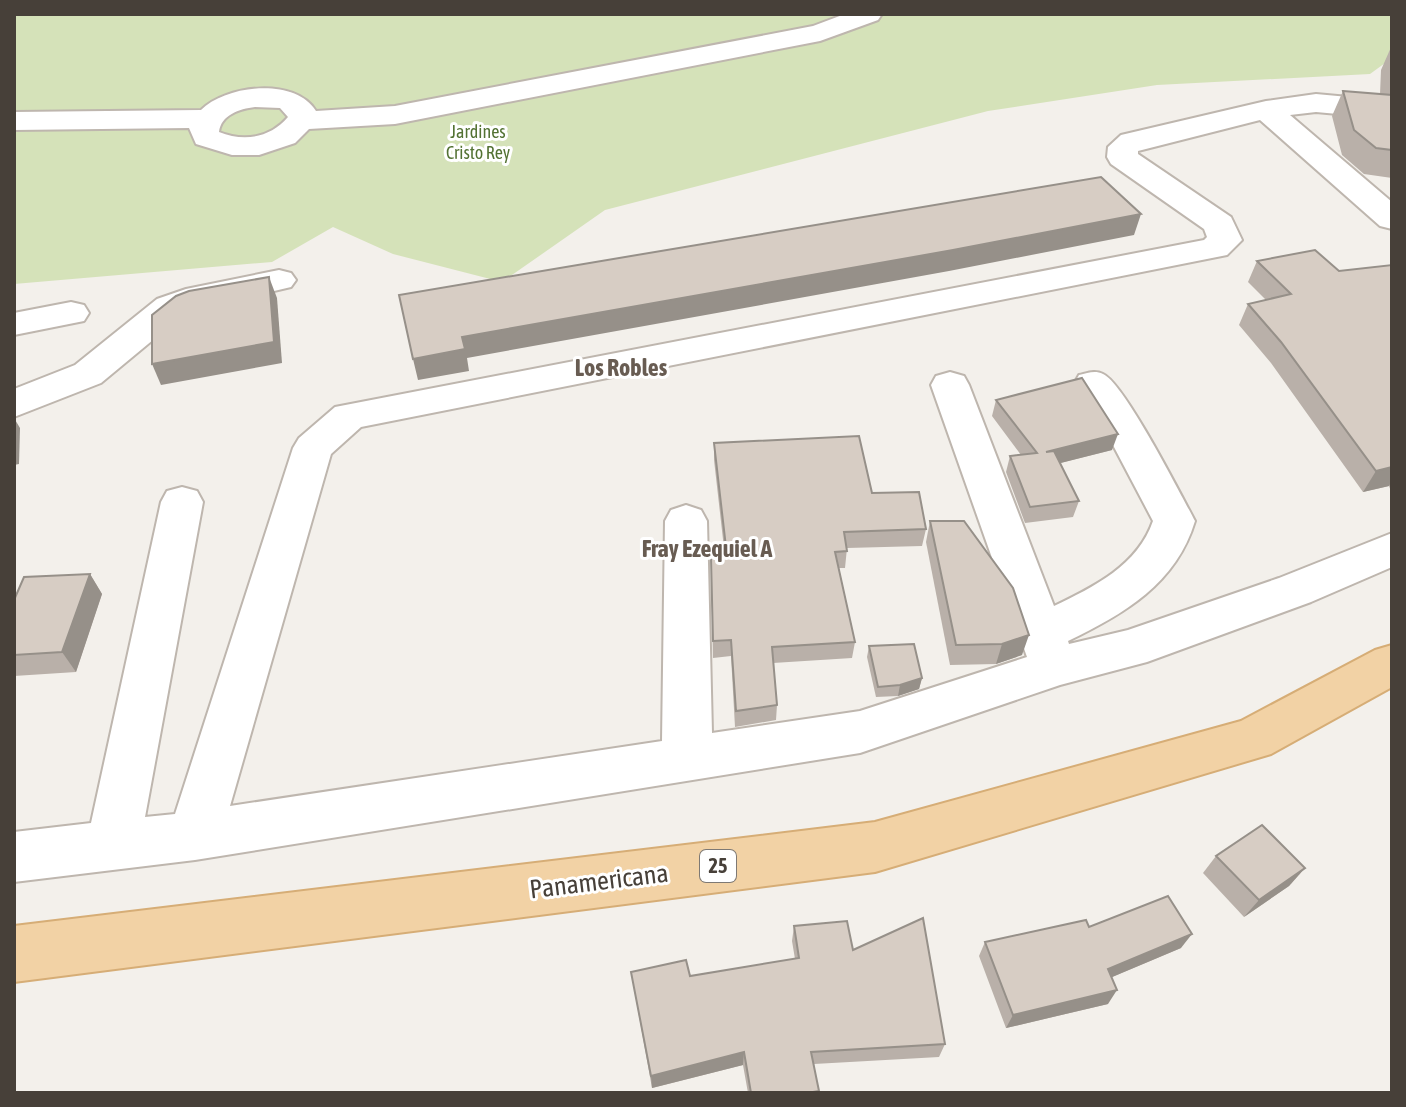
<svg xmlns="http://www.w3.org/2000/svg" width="1406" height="1107" viewBox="0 0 1406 1107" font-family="'Asap Condensed',sans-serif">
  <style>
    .green { fill: #d5e2b9 }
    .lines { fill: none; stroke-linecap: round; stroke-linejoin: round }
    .minor-casing { stroke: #beb6ae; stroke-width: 4 }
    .major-casing { stroke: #d6ad76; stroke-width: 4 }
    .minor { fill: #fff; fill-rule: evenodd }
    .major { fill: #f2d2a5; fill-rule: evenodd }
    .wall { fill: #b9b0a9 }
    .shaded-wall { fill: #969089 }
    .building { fill: #d7cdc4; stroke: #969089; stroke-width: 2 }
    .labels { text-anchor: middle; stroke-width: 6; stroke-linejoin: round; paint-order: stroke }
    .far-park-label { font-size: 18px; fill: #537233; stroke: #fff }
    .shield { fill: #fff; stroke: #7e7974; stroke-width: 2 }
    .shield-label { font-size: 20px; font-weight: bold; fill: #474039 }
    .neighbourhood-label { font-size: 24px; font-weight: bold; fill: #685c52; stroke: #fff }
    .near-street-label { font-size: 26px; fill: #474039; stroke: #fff }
  </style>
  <rect width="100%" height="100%" fill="#f3f0eb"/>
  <!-- green -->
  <polygon class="green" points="14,14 1392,14 1392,58 1370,74 1157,85 988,111 605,210 502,282 393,254 333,227 272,262 14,284"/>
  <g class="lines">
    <!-- minor casing -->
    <g class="minor-casing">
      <g id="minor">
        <path d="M 845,14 L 882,14 L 878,20 L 820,41 L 395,124 L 309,129 L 295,143 L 259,155 L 232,155 L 196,144 L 189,128 L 14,130 L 14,112 L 201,110 C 226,85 295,77 316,111 L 395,106 L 813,26 ZM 255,107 L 280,108 L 288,117 C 270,138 244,142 219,132 C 221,115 239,109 255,107 Z"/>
        <path d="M 1316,94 L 1392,101 L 1392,119 L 1316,112 L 1290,115 L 1392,202 L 1392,229 L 1380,226 L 1260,120 L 1138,151 L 1138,154 L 1231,217 L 1242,240 L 1227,255 L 361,427 L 331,454 L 230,806 L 662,741 L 665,521 L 671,510 L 686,505 L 701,510 L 707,521 L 712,733 L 860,711 L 1027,657 L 931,385 L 936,376 L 950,372 L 964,376 L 969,385 L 1054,606 C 1094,587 1138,565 1153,521 L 1104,428 L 1074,384 L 1079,375 C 1088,373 1095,370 1103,374 C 1124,383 1181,495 1195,521 C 1176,584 1124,614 1068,641 L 1069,644 L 1128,630 L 1279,578 L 1392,533 L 1392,567 L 1311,602 L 1147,662 L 1060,685 L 860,753 L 195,860 L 14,882 L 14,832 L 91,823 L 161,502 L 167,491 L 182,487 L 197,491 L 203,502 L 145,817 L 175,814 L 293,448 L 299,438 L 335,407 L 1204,240 L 1207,237 L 1204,229 L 1111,164 L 1107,157 L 1108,147 L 1121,135 L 1266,101 Z"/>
        <polygon points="279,270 291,273 296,280 291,287 197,309 183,315 101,383 14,417 14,389 75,365 157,299 186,289"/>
        <polygon points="71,302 84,305 89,313 84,321 14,335 14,313"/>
      </g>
    </g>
    <!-- major casing -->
    <g class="major-casing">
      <polygon id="major" points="1392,645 1392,687 1271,754 875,872 14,982 14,926 875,822 1241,721 1375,650"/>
    </g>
    <!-- minor -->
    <use href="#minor" class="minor"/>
    <!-- major -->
    <use href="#major" class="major"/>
  </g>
  <!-- wall -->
  <g class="wall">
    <polygon points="1392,45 1392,178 1364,174 1342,155 1332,116 1343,91 1380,94 1381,70"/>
    <polygon points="1257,261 1339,271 1392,265 1392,494 1389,486 1363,492 1271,363 1239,325 1248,304 1266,300 1248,282"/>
    <polygon points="996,400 1112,450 1060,463 1079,501 1073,517 1025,523 1006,472 1010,456 1021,455 992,416"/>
    <polygon points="714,443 872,493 926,529 922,546 847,548 845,568 839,568 855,642 852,658 773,663 777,705 776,720 735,727 731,656 713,658 711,574 725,557 714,460"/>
    <polygon points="930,521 1022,655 996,664 950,665 926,542"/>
    <polygon points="90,574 102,594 76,672 14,676 14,576 14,599"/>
    <polygon points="869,646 922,678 919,689 898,696 876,697 867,657"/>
    <polygon points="1216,856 1305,868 1289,886 1244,917 1203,873"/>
    <polygon points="794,926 853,950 945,1044 939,1057 814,1064 819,1093 748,1093 743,1065 652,1088 631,972 690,976 795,959 792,941"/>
    <polygon points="1089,927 1181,948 1112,977 1108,1004 1006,1028 979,956 985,942"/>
  </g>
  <!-- shaded-wall -->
  <g class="shaded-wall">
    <polygon points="1141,214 1134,235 949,271 467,358 469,371 418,380 413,359 462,337"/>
    <polygon points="269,277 277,298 282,363 161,385 152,364"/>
    <polygon points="14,418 20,428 19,464 14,465"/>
    <polygon points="1118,434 1112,450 1041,468 1046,452"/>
    <polygon points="1392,467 1392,481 1389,486 1363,492 1376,471"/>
    <polygon points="90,574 102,594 76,672 62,652"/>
    <polygon points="1029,635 1022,655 996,664 1002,644"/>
    <polygon points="922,678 919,689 898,696 900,685"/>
    <polygon points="1305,868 1289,886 1244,917 1259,900"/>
    <polygon points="1192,934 1181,948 1098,983 1108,969"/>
    <polygon points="1117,990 1108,1004 1006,1028 1013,1015"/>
    <polygon points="744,1052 743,1065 652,1088 651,1076"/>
  </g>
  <!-- building -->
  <g class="building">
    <polygon points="1343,91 1392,95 1392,150 1376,148 1354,130"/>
    <polygon points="1101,177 1141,214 953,250 462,337 465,349 413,359 399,295"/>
    <polygon points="1315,250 1339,271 1392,265 1392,467 1376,471 1281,342 1248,304 1291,294 1257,261"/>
    <polygon points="269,277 274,342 152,364 152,315 176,296 189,291"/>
    <polygon points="1082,378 1118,434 1046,452 1054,451 1079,501 1030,507 1010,456 1037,453 996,400"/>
    <polygon points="859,436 872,493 919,492 926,529 844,532 847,551 835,552 855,642 772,647 777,705 736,711 731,640 713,641 711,558 727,556 714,443"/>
    <polygon points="930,521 964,521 1013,588 1029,635 1002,644 956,645"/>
    <polygon points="90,574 62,652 14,655 14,600 24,577"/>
    <polygon points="914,644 922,678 900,685 878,687 869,646"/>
    <polygon points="1262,825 1305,868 1259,900 1216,856"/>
    <polygon points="1168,896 1192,934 1108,969 1117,990 1013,1015 985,942 1086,920 1089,927"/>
    <polygon points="923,918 945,1044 811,1052 819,1091 807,1093 751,1093 744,1052 651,1076 631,972 686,960 690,976 799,958 794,926 847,921 853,950"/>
  </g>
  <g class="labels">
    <!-- far-park labels -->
    <g class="far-park-label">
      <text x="478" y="138">Jardines<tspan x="478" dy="21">Cristo Rey</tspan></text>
    </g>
    <!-- shield labels -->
    <rect class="shield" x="700" y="850" width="36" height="32" rx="6"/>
    <g class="shield-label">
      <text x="718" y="873">25</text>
    </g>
    <!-- neighbourhood labels -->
    <g class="neighbourhood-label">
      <text x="621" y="376">Los Robles</text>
      <text x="707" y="557">Fray Ezequiel A</text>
    </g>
    <!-- near-street labels -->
    <g class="near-street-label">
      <text transform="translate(599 881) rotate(-7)" y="9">Panamericana</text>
    </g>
  </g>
  <!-- border -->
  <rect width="1406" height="1107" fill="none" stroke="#474039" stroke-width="32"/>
</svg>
